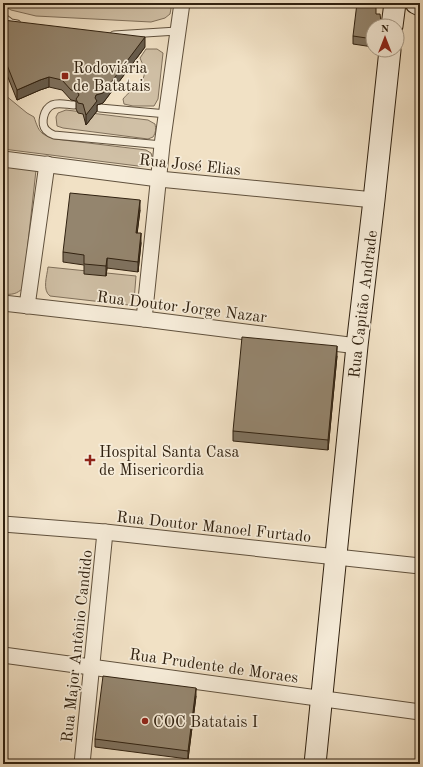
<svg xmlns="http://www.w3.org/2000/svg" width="423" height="767" viewBox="0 0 423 767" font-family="'Old Standard TT',serif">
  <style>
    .green { fill: #d0c0a6; stroke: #80705b }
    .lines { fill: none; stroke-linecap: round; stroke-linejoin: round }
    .service-casing { stroke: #60513d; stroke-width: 9 }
    .minor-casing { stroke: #60513d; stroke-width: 17 }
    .secondary-casing { stroke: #302110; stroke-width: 23 }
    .service { stroke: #f6ecd9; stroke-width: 7 }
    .minor { stroke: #f6ecd9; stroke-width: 15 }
    .secondary { stroke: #f6ecd9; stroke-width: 21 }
    .wall { fill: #7f725f; stroke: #302110 }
    .shaded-wall { fill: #685d4d; stroke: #302110 }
    .building { fill: #94856e; stroke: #302110 }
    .poi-dot { fill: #8f2418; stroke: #f6ecd9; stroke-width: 1.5 }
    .labels { text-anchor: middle; stroke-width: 3.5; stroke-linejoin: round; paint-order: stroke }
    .poi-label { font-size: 16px; fill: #302110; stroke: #f6ecd9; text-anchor: start }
    .street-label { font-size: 16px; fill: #302110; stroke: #f6ecd9 }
  </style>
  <rect width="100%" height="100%" fill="#f1e1c5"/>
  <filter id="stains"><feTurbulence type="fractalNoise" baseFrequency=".005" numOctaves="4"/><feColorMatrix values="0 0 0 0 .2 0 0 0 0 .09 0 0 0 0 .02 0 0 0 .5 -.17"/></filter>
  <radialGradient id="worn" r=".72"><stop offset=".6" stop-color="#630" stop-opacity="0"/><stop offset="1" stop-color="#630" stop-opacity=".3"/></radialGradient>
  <!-- green -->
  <g class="green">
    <polygon points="3,3 172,3 170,14 165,18 151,22 36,16 11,10 3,5"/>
    <path d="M 146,49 L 157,49 L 163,53 L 158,99 L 154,106 L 133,106 L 124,104 L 123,99 C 136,83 152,84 140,58 Z"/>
    <path d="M 3,94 L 5,95 L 27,113 L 34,117 C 39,132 40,134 55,139 L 146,150 L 151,153 L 153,160 L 147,166 L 138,166 L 3,149 Z"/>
    <path d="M 66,110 L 148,120 L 155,124 C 156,129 156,132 153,137 L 148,139 L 63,128 L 57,126 L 56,117 L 58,113 Z"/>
    <path d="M 3,166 L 36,170 L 23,288 C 17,294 12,295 3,294 Z"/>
    <path d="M 48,267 L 136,276 L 134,301 L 132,304 L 129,305 L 50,296 C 42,290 47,276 48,267 Z"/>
  </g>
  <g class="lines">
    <!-- service casing -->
    <g class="service-casing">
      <g id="service">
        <polyline points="3,17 11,23 17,24"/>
        <polyline points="114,35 177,31"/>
        <path d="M 74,105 C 68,105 59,102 52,105 C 44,109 40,123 46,130 C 48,132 51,134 54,135 L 162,145"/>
        <polyline points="100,108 167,114"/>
      </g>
    </g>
    <!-- minor casing -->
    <g class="minor-casing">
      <g id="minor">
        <polyline points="3,159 159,179 374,200"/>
        <polyline points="3,303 144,319 357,346"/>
        <polyline points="27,306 47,164"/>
        <polyline points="144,319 162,145 182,3"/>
        <polyline points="3,524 105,532 420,566"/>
        <polyline points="3,655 420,712"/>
        <polyline points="82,764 105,532"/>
      </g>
    </g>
    <!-- secondary casing -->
    <g class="secondary-casing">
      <g id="secondary">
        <polyline points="416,3 420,5"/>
        <polyline points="392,26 395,3"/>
        <polyline points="315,764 357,346 374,200 390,50"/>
      </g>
    </g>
    <!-- service -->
    <use href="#service" class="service"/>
    <!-- minor -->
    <use href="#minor" class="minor"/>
    <!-- secondary -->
    <use href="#secondary" class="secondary"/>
  </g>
  <!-- wall -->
  <g class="wall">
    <polygon points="3,20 145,47 103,103 97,105 97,111 86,125 83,114 78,113 76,109 76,101 71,100 62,90 49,87 40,90 17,100 3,65"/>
    <polygon points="373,26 373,47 353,44 353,36"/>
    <polygon points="140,210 137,233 141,243 138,272 107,268 106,276 84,274 84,265 63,262 63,252"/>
    <polygon points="337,356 328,450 233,441 233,431"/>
    <polygon points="196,696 188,759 95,747 95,739"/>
  </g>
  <!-- shaded-wall -->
  <g class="shaded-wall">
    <polygon points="145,37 145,47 103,103 97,105 97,111 86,125 86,115 96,95"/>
    <polygon points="49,77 49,87 40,90 17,100 17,90 40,80"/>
    <polygon points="140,200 140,210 136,243 136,233"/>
    <polygon points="141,233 141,243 138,272 138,262"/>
    <polygon points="107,258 107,268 106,276 106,266"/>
    <polygon points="337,346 337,356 328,450 328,440"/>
    <polygon points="196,688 196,696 188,759 188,751"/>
  </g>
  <!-- building -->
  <g class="building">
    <polygon points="357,3 376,3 376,14 380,14 381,22 383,25 382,26 373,26 373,39 353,36"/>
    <polygon points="3,20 145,37 103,93 96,95 95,98 97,101 86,115 83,104 78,103 76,99 79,95 77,91 71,90 62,80 49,77 40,80 17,90 3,55"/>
    <polygon points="70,193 140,200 136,233 141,233 138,262 107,258 106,266 84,264 84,255 63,252"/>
    <polygon points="242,337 337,346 328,440 233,431"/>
    <polygon points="103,676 196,688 188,751 95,739"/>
  </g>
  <!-- markers -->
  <g class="poi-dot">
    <rect x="61" y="72" width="8" height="8" rx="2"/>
    <path d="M88 454h4v4h4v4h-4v4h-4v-4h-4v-4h4z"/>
    <circle cx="145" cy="721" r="4"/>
  </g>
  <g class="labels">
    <!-- poi labels -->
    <g class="poi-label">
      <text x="73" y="73">Rodoviária<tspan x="73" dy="18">de Batatais</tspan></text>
      <text x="99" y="457">Hospital Santa Casa<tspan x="99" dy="18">de Misericordia</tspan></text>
      <text x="153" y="727">COC Batatais I</text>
    </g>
    <!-- street labels -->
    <g class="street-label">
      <text transform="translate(190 164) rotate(6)" y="6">Rua José Elias</text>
      <text transform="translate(362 304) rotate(-83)" y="6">Rua Capitão Andrade</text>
      <text transform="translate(182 306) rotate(7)" y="6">Rua Doutor Jorge Nazar</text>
      <text transform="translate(214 526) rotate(6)" y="6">Rua Doutor Manoel Furtado</text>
      <text transform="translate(76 646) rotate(-84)" y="6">Rua Major Antônio Candido</text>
      <text transform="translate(214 665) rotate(8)" y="6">Rua Prudente de Moraes</text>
    </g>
  </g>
  <!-- margin -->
  <rect width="423" height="767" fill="none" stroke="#f1e1c5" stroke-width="16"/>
  <rect x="4" y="4" width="415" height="759" fill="none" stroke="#302110" stroke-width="2"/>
  <rect x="8" y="8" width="407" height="751" fill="none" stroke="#302110"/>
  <!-- north arrow -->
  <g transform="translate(385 38)"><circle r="19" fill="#f6ecd9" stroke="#a79b89"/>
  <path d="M0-3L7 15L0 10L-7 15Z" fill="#8f2418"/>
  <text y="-6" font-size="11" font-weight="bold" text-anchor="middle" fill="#302110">N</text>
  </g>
  <rect width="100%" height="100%" filter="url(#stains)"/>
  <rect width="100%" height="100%" fill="url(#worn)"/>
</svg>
